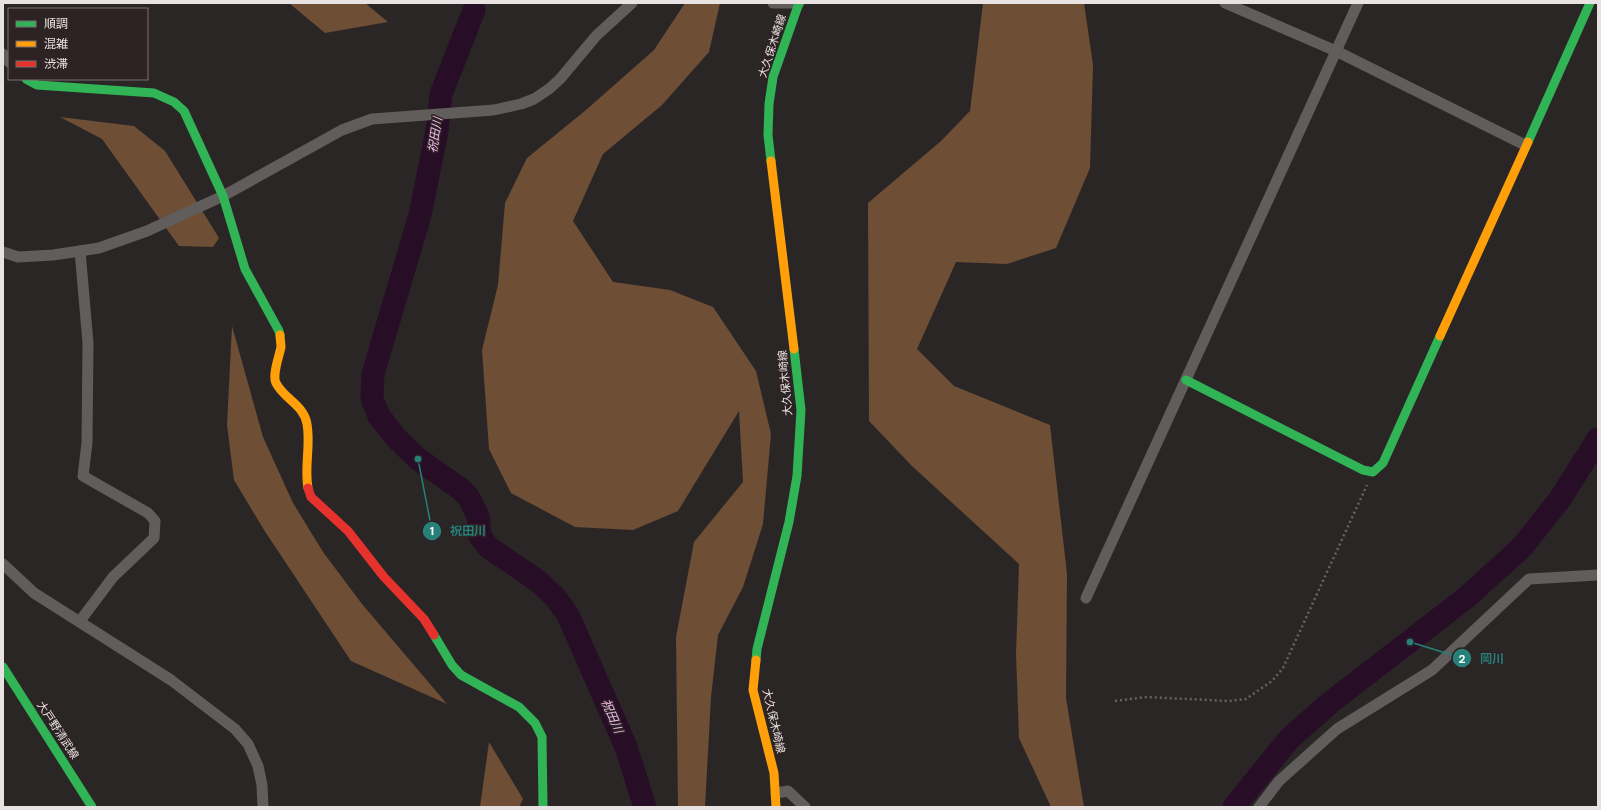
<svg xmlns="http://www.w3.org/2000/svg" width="1601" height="810" viewBox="0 0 1601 810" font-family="'DM Sans','Noto Sans JP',sans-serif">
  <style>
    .forest { fill: #6e4e35 }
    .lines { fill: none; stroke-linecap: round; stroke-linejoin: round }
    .stream { stroke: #270d26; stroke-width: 4 }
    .river { stroke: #270d26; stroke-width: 23 }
    .path { stroke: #686464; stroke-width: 2.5; stroke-dasharray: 2 3; stroke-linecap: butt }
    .street { stroke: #615d5d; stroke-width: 11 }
    .fast { stroke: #30b455; stroke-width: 9 }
    .slow { stroke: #ff9f0a; stroke-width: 9 }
    .jam { stroke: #e5322d; stroke-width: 9 }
    .labels { text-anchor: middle; stroke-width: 3; stroke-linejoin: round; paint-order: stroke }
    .street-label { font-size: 11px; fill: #e9e2e2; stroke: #2e2324 }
    .water-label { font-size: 12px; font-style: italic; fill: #f3baee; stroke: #2e2324 }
    .leader { fill: none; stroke: #25817a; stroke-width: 1.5 }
    .callout-dot { fill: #25817a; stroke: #2e2324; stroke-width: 1.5 }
    .mark-label { font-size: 12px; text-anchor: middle; font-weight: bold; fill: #fff }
    .callout-label { font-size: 12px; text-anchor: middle; font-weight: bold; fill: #25817a; stroke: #2e2324; stroke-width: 3; stroke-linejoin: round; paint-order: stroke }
  </style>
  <rect width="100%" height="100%" fill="#2b2626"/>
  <!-- forest -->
  <g class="forest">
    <polygon points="289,3 365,3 388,22 325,33"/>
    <polygon points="685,3 720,3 709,52 662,105 603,154 573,221 613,282 670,290 713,307 756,371 771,434 763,524 743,587 718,635 711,697 705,807 678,807 676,637 694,542 743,482 739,411 678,511 633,530 575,527 511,493 489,449 482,350 498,285 505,203 527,158 586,110 654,50"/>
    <polygon points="983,3 1084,3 1093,65 1090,168 1056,248 1007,264 956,262 917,349 954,386 1050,425 1067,574 1066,698 1084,807 1051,807 1019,738 1016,654 1019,564 912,466 869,421 868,203 941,141 970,111"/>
    <polygon points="60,117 134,126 165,151 219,238 213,247 179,246 102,139"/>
    <polygon points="232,326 263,437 293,503 323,552 362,604 447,704 351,661 264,530 234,480 227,425"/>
    <polygon points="489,742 523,799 519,807 480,807"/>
  </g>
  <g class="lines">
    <!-- stream -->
    <polyline class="stream" points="474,10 477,3"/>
    <!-- river -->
    <g class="river">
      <polyline points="474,10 441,94 437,131 420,215 373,374 372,399 379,416 396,438 418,459 462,490 469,498 478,516 480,536 488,547 538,581 555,597 568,615 626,747 645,807"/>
      <polyline points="1234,807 1289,739 1331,702 1467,597 1522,547 1560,499 1598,439"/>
    </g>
    <!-- path -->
    <polyline class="path" points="1115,701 1146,697 1229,701 1246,699 1272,681 1283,668 1367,485"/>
    <!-- street -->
    <g class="street">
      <polyline points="773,3 799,3"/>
      <polyline points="1225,3 1336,51 1525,145"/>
      <polyline points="3,54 9,62"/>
      <polyline points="80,251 88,343 87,443 83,476 148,513 155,521 154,538 113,577 80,621"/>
      <polyline points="3,252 18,257 53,255 80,251 99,248 147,231 223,196 342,130 372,119 494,110 521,104 534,99 549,89 560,79 596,36 632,3"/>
      <polyline points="3,564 34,593 171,680 235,729 248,744 258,766 262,785 263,807"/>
      <polyline points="1086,598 1358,3"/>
      <polyline points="776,793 788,791 805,807"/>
      <polyline points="1259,807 1279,781 1337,729 1432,670 1529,579 1598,575"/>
    </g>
    <!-- fast -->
    <g class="fast">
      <polyline points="26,79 37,85 154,93 174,102 184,111 223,196 245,269 279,331 280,335"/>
      <polyline points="1528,142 1590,3"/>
      <polyline points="771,161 768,135 769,104 773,77 799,3"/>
      <polyline points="1186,380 1363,470 1373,472 1383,463 1440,336"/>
      <polyline points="434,635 452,665 461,675 519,707 535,723 542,737 543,807"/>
      <polyline points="756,660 757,649 789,522 797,476 801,410 794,349"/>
      <polyline points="3,667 92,807"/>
    </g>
    <!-- slow -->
    <g class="slow">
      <polyline points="771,161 794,349"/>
      <path d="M 280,335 C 280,339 281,343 281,347 C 279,357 272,375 276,383 C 284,399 304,405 307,424 C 311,445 304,467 308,488"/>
      <polyline points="1440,336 1528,142"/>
      <polyline points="756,660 753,690 774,773 776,807"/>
    </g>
    <!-- jam -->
    <polyline class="jam" points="308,488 311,497 348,531 384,577 424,619 434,635"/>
  </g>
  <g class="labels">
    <!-- street labels -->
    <g class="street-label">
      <text transform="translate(772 46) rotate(-72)" y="4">大久保木崎線</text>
      <text transform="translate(785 383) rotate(-95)" y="4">大久保木崎線</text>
      <text transform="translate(774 721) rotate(77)" y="4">大久保木崎線</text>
      <text transform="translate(58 730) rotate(57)" y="4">大戸野清武線</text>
    </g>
    <!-- water labels -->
    <g class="water-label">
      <text transform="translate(435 135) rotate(-81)" y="4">祝田川</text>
      <text transform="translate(612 716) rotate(67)" y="4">祝田川</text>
    </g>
  </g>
  <!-- callouts -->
  <path class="leader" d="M418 459L432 531M1410 642L1462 658"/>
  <g class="callout-dot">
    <circle cx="418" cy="459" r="4"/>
    <circle cx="1410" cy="642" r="4"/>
    <circle cx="432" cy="531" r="10"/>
    <circle cx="1462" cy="658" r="10"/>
  </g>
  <g class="mark-label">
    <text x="432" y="535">1</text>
    <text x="1462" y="663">2</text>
  </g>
  <g class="callout-label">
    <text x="468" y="535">祝田川</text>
    <text x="1492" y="663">岡川</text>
  </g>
  <!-- border -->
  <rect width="1601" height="810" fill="none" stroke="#e9e2e2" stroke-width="8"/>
  <!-- legend -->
  <rect x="8" y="8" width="140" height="72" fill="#2e2324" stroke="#796f70"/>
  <rect x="16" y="21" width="20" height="6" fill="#30b455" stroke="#796f70"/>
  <text x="44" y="28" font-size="12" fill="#e9e2e2">順調</text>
  <rect x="16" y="41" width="20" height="6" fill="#ff9f0a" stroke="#796f70"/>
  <text x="44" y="48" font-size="12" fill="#e9e2e2">混雑</text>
  <rect x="16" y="61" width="20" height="6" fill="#e5322d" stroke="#796f70"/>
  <text x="44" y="68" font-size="12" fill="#e9e2e2">渋滞</text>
</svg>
